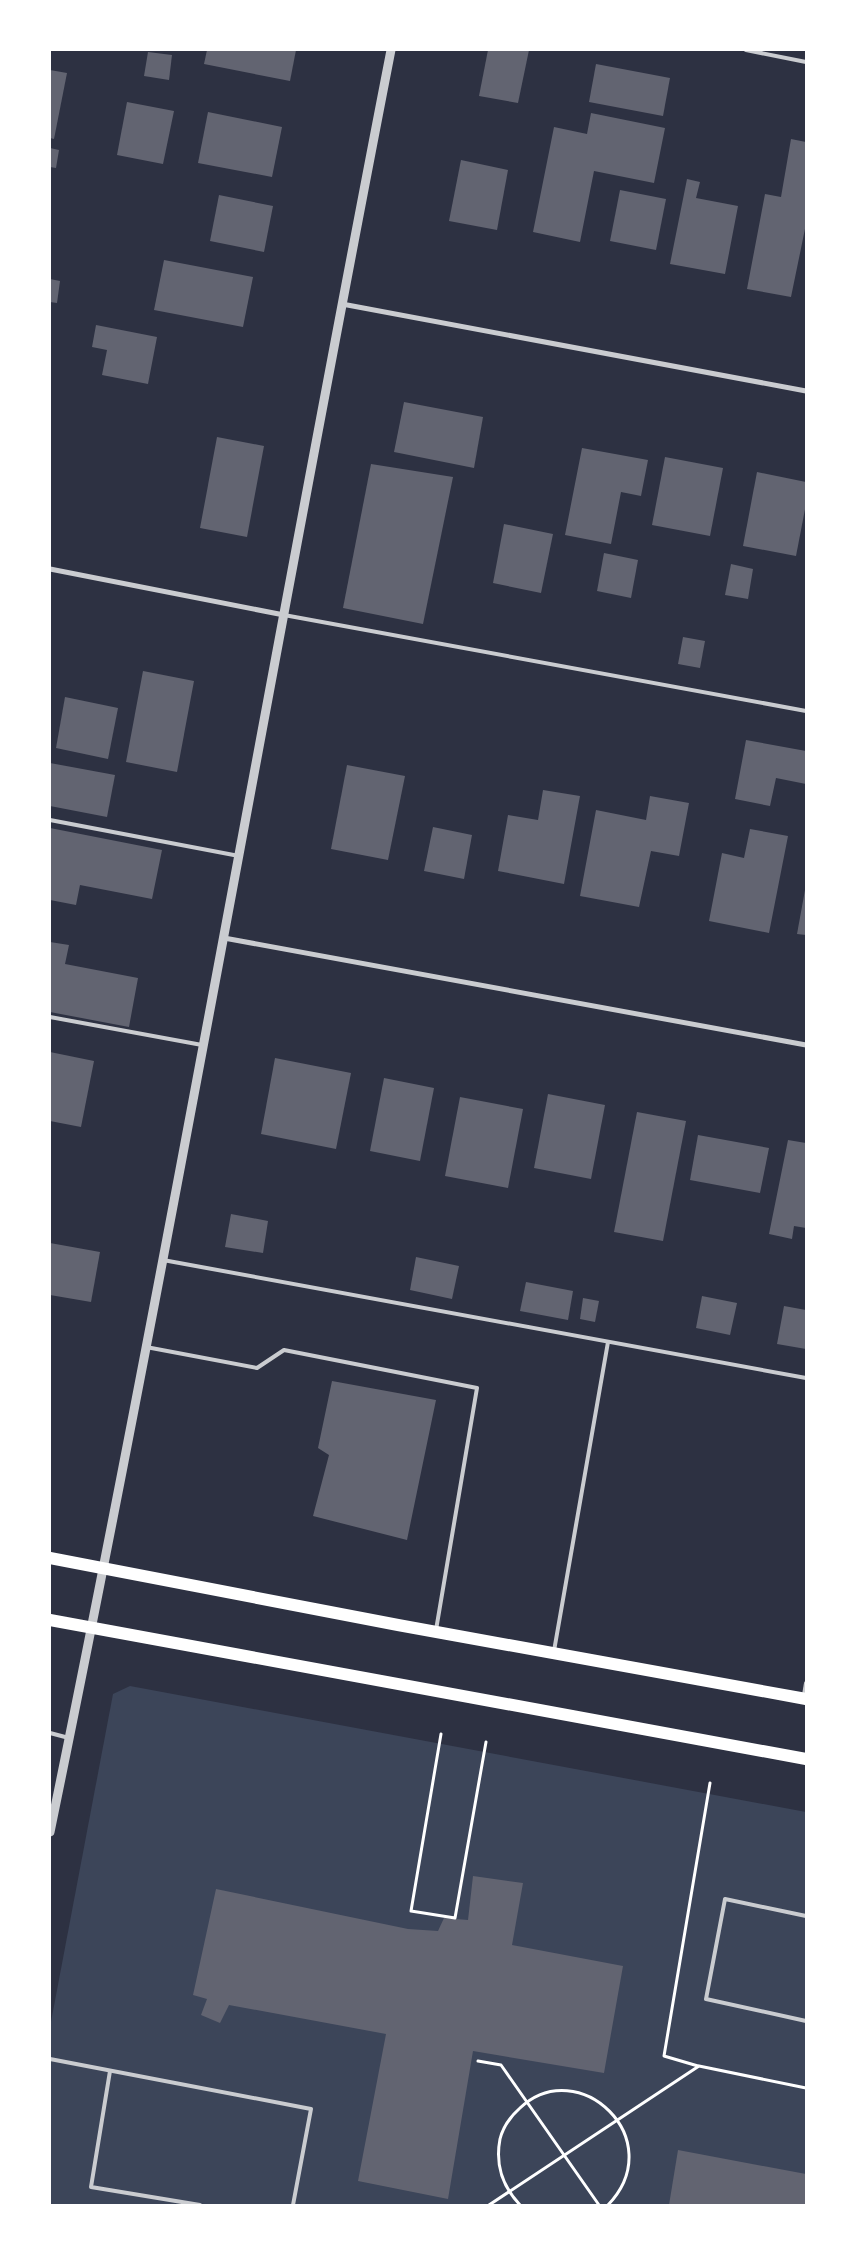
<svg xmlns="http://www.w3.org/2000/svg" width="856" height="2255" viewBox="0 0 856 2255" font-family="Lato,sans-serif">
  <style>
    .green { fill: #3c4559 }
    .building { fill: #626471 }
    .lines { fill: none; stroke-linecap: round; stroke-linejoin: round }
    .path { stroke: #fff; stroke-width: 3 }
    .service { stroke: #caccd0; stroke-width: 4 }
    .minor { stroke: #caccd0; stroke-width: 5 }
    .tertiary { stroke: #caccd0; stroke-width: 9 }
    .primary { stroke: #fff; stroke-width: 12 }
  </style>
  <rect width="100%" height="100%" fill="#2d3142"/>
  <!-- green -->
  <polygon class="green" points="130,1686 806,1812 806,2205 50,2205 50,2027 113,1694"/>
  <!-- building -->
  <g class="building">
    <polygon points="207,50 296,50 290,81 204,64"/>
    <polygon points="488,50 529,50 518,103 479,96"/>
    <polygon points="148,52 172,55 169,80 144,76"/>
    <polygon points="596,64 670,78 663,116 589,102"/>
    <polygon points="50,70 67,73 54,139 50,138"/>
    <polygon points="127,102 174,111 163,164 117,155"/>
    <polygon points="208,112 282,127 272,177 198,163"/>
    <polygon points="591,113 665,128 654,183 594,171 580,242 533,232 554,127 587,134"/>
    <polygon points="791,139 806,142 806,224 791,297 747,289 765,194 781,197"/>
    <polygon points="50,148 59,150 56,168 50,167"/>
    <polygon points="461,160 508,170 497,230 449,221"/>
    <polygon points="687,179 700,182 696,198 738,206 725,274 670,264"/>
    <polygon points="620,190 666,199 656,250 610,241"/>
    <polygon points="219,195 273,206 264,252 210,241"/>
    <polygon points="164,260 253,277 243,327 154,310"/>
    <polygon points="50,279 60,281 57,303 50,302"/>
    <polygon points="96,325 157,337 148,384 102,375 107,350 92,347"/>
    <polygon points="404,402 483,417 474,468 394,452"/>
    <polygon points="217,437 264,446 247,537 200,528"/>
    <polygon points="582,448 648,460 641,496 621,492 611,544 565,535"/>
    <polygon points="665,457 723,468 710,536 652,525"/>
    <polygon points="371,464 453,477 423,624 343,608"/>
    <polygon points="757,472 806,482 806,504 796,556 743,546"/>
    <polygon points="504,524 553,534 541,593 493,583"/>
    <polygon points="604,553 638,560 631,598 597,591"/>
    <polygon points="731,564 753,569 748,599 725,595"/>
    <polygon points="683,637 705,641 700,668 678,664"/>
    <polygon points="143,671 194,681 177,772 126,762"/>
    <polygon points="65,697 118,708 108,759 56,748"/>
    <polygon points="746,740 806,751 806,784 776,778 770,806 735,799"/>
    <polygon points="50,763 115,775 107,817 50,806"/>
    <polygon points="347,765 405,776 388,860 331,849"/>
    <polygon points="543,790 580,796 564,884 498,871 508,815 538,820"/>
    <polygon points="650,796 689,803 679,856 651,851 639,907 580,896 596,810 646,820"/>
    <polygon points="433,827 472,835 464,879 424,871"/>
    <polygon points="50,828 162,850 152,899 80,885 76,905 50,900"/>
    <polygon points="750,829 788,836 769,933 709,921 722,853 744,858"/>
    <polygon points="805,890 806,890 806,935 797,934"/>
    <polygon points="50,942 69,945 65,964 138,978 129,1027 50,1012"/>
    <polygon points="50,1052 94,1061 81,1127 50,1121"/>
    <polygon points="275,1058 351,1073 336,1149 261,1134"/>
    <polygon points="384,1078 434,1088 420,1161 370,1151"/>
    <polygon points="548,1094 605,1105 591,1179 534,1168"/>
    <polygon points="460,1097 523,1109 508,1188 445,1176"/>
    <polygon points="637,1112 686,1121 663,1241 614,1232"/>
    <polygon points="698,1135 769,1148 760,1193 690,1180"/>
    <polygon points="788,1140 806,1143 806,1228 794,1226 792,1239 769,1234"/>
    <polygon points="231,1214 268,1221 263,1253 225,1247"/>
    <polygon points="50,1243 100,1252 91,1302 50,1295"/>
    <polygon points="416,1257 459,1266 452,1299 410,1290"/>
    <polygon points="526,1282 573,1291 568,1320 520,1311"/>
    <polygon points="702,1296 737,1303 730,1335 696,1328"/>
    <polygon points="583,1298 599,1301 595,1322 580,1319"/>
    <polygon points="784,1306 806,1310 806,1349 777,1344"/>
    <polygon points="332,1381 436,1400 407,1540 313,1516 329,1455 318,1448"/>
    <polygon points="473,1876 523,1883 512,1945 623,1966 604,2073 473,2051 448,2199 358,2181 386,2034 229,2005 220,2023 201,2015 207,1999 193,1995 216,1889 408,1929 438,1931 444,1918 468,1920"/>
    <polygon points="678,2150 806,2174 806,2205 669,2205"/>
  </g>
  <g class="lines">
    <!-- path -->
    <g class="path">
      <polyline points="441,1734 411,1911 455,1918 486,1742"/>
      <polyline points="478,2061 501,2065 599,2205"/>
      <polyline points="698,2066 664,2056 710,1783"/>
      <polyline points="489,2205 699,2066 806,2088"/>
      <path d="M 520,2205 C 502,2186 495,2165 500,2139 C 503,2127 511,2116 520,2108 C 578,2053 671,2139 608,2205"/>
    </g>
    <!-- service -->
    <g class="service">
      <polyline points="746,50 806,62"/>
      <polyline points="284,615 806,711"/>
      <polyline points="50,820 239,856"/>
      <polyline points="50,1017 202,1045"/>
      <polyline points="163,1260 806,1378"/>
      <polyline points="146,1347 257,1368 284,1350 477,1388 436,1630"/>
      <polyline points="554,1651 608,1342"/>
      <polyline points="804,1695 806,1683"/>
      <polyline points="50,1733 69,1738"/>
      <polyline points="806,1916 725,1899 706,1999 806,2021"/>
      <polyline points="50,2059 311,2109 293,2205"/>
      <polyline points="110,2071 91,2187 200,2205"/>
    </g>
    <!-- minor -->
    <g class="minor">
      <polyline points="342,304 806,391"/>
      <polyline points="50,569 284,615"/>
      <polyline points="224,938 806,1045"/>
    </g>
    <!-- tertiary -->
    <path class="tertiary" d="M 50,1832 C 172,1240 275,644 391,50"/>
    <!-- primary -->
    <g class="primary">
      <polyline points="50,1558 398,1625 806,1699"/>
      <polyline points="50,1620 806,1759"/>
    </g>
  </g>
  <!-- border -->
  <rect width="856" height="2255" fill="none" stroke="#ffffff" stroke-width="102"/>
</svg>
